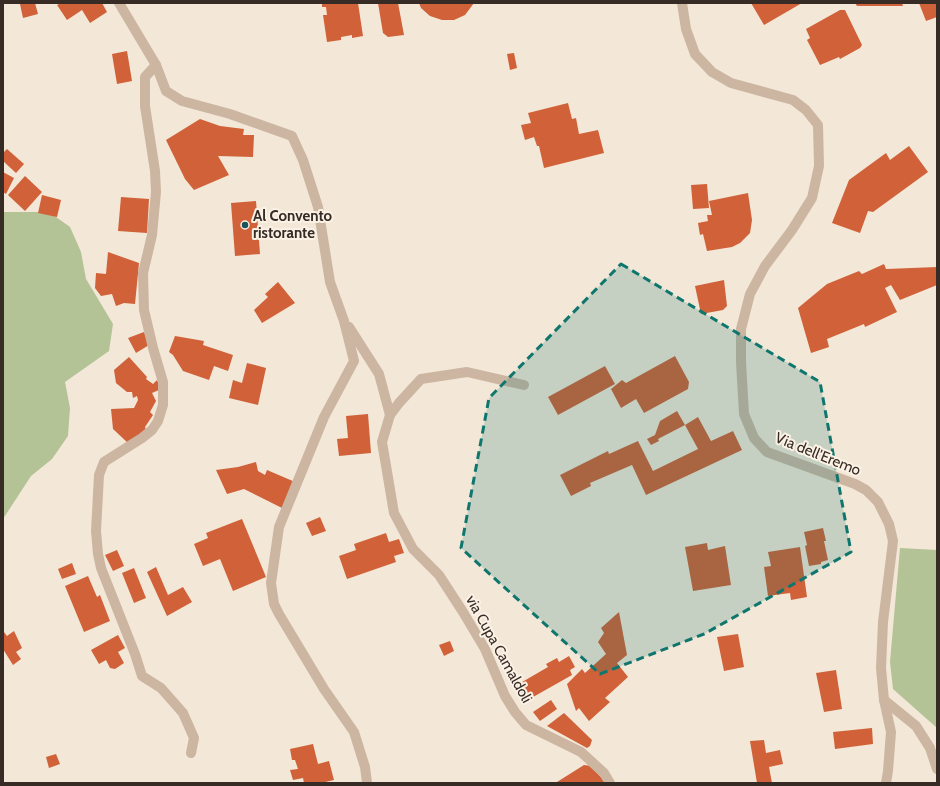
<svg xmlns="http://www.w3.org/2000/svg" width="940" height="786" viewBox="0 0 940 786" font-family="Cabin,sans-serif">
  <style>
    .green { fill: #b3c396 }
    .building { fill: #d06138 }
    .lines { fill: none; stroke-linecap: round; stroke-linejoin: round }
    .service { stroke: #ccb6a2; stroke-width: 10 }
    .minor { stroke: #ccb6a2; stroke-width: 10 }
    .marked { fill: #0f766e; fill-opacity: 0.2; stroke: #0f766e; stroke-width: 3; stroke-dasharray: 8 5; stroke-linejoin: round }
    .poi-dot { fill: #18545b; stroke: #fbf1e4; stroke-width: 1.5 }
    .labels { text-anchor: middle; stroke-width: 4; stroke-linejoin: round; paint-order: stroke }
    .poi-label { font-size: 15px; font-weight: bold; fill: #362b25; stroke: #fbf1e4; text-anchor: start }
    .street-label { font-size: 15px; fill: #362b25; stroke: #fbf1e4 }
  </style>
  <rect width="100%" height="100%" fill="#f3e7d7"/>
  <!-- green -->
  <g class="green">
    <polygon points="3,212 49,212 70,227 81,252 86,279 113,324 109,351 65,382 70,408 68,436 52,459 31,476 3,519"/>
    <polygon points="900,548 937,550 937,728 893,689 890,662"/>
  </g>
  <!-- building -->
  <g class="building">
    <polygon points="21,3 35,3 38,14 23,18 20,4"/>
    <polygon points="61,3 102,3 107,12 90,23 82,10 67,20 57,5"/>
    <polygon points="322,3 358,3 363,36 352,38 352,35 341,37 341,40 327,42 323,15 327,15 326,7 322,7"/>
    <polygon points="378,3 398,3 404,35 388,37 383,33"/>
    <polygon points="419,3 474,3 465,15 454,20 442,20 430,16 421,8"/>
    <polygon points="751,3 802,3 764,25"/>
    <polygon points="855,3 902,3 903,6 857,6"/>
    <polygon points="919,3 937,3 937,17 926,21"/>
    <polygon points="840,10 845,10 862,45 860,48 840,59 839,57 820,65 807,40 810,38 806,29"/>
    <polygon points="127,51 132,81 117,84 112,54"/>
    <polygon points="514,53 517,68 510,70 507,54"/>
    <polygon points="568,103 572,119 576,118 579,134 598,130 604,153 544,168 539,146 537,146 534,137 525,140 521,125 531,123 528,113"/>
    <polygon points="200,119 220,126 244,129 243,135 254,135 253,157 218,156 229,175 194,190 185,179 166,140"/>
    <polygon points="909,146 928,172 873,212 868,211 860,233 832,223 849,180 886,153 890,160"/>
    <polygon points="7,149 24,164 16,173 3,161 3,153"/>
    <polygon points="3,172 14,178 6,194 3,192"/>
    <polygon points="25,176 42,192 25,211 8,195"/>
    <polygon points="707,184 709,208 693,209 691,185"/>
    <polygon points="748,193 752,220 750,233 740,243 732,247 707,251 703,234 700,235 698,223 708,221 707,215 712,215 709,201"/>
    <polygon points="42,195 61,200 57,217 38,213"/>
    <polygon points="121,197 149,199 147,233 118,231"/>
    <polygon points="256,201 260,254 235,256 231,203"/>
    <polygon points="108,252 139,263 135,304 124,303 116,306 112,294 101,296 95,288 96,273 106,274"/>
    <polygon points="884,264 886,269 937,267 937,285 900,300 891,285 885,288 897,312 865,327 864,324 827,339 829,347 811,353 798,308 827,284 859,271 862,274"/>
    <polygon points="724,280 727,306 723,310 701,314 695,286"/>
    <polygon points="278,282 295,303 262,323 254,310 268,297 265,294"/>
    <polygon points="144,332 149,345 136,353 128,338"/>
    <polygon points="175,336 204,341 203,345 233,355 228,371 214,366 209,380 183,371 173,355 169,352"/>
    <polygon points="675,356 689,382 688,389 644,413 636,399 621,408 611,389 622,380 626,383"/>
    <polygon points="129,357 147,377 146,379 153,384 157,380 161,389 152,393 156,401 150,412 153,415 145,427 146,430 128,443 113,429 111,409 134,408 138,400 137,396 133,398 132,392 127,392 116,383 114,370"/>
    <polygon points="247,363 266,368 258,405 229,398 233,380 242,383"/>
    <polygon points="605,366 615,384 558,415 548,397"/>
    <polygon points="677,411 685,425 658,439 659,441 651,445 647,439 655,435 660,421"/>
    <polygon points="368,414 371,453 339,456 337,439 348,438 346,416"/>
    <polygon points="698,417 711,441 733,431 742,450 646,495 632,465 590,483 591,486 571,496 560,475 608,451 609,454 638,441 653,471 698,449 685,425"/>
    <polygon points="256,462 258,471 265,475 267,470 295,482 282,508 244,489 227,494 216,470 238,467"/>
    <polygon points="320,517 326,531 312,536 306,523"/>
    <polygon points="242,519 266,577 233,591 220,559 203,566 194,544 208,538 206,533"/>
    <polygon points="823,528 826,541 824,541 828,560 821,562 821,564 809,566 805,546 807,545 804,532"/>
    <polygon points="386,533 389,542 399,539 404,553 394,556 396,562 347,579 339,556 356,550 354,544"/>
    <polygon points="707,543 708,550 725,546 731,585 693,591 685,547"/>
    <polygon points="800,547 807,597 791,600 790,593 768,596 764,567 771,566 768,552"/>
    <polygon points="117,550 124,566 113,571 105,555"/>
    <polygon points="72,563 76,574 62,579 58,569"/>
    <polygon points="156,567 168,595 183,587 192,602 167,616 147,572"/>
    <polygon points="134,568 146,598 134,603 122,573"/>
    <polygon points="88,576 97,597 100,595 110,621 84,632 65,586"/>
    <polygon points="619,612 627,655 617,663 628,677 605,698 610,702 589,721 579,708 576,711 567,684 582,669 585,673 606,654 598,642 604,633 601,628"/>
    <polygon points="14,631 22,648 16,652 21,659 13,665 3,649 3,632 4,632 7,636"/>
    <polygon points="738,634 744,667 724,671 717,637"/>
    <polygon points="118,635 125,648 118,652 124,663 115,669 110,668 106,660 99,664 91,650"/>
    <polygon points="450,641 454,651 444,656 439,645"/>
    <polygon points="569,656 575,667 570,670 572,675 526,701 517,685 548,667 546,664 557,658 559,662"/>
    <polygon points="836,670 842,709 824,712 816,673"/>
    <polygon points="551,700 557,709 540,721 533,712"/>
    <polygon points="564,713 592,740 590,746 587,748 547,726"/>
    <polygon points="872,728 873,744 835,749 833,732"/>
    <polygon points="764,740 766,753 780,750 783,764 769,767 772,783 757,783 750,741"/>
    <polygon points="313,744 318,764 329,761 334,780 321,783 304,783 303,778 293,780 290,770 298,769 295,760 292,760 290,749"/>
    <polygon points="56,754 60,764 49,768 46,757"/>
    <polygon points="584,765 591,766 606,783 558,783 557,782"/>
  </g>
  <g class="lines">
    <!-- service -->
    <polyline class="service" points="524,385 467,372 421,379 399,403 390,415 382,442 394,513 413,549 439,575 463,612 485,649 505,696 515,712 526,725 581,752 604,773 610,783"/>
    <!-- minor -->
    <g class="minor">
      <polyline points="119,3 156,65 145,77 145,106 155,171 156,192 152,235 143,273 144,310 153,348 163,382 163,405 158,421 152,430 142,438 104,462 99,475 96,531 98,554 101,568 135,654 142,676 161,688 183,713 194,738 191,753"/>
      <polyline points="682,3 686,29 695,54 712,72 731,83 793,100 806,110 818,125 819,166 812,198 792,230 765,266 750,294 741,329 741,362 744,414 754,438 767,452 855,484 866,490 878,502 889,524 893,541 883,622 881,668 884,700 891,732 888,771 886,783"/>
      <polyline points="156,65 166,91 182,101 230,114 292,136 303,160 318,207 330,282 344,321 354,361 324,417 279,527 271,583 274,604 279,614 324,689 354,732 365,767 367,783"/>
      <polyline points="349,327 379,374 390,415"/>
      <polyline points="884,700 916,726 930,748 937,769"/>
    </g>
  </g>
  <!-- marked area -->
  <path class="marked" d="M 621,264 L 820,382 L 851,552 L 704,634 L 600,674 L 461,548 L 489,398 Z"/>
  <!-- markers -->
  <circle class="poi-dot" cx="245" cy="225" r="4"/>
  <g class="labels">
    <!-- poi labels -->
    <g class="poi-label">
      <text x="253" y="221">Al Convento<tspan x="253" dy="17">ristorante</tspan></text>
    </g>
    <!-- street labels -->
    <g class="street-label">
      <text transform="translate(818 454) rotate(22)" y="5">Via dell'Eremo</text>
      <text transform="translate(499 649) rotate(61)" y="5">via Cupa Camaldoli</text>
    </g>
  </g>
  <!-- border -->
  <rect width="940" height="786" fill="none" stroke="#362b25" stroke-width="8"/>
</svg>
